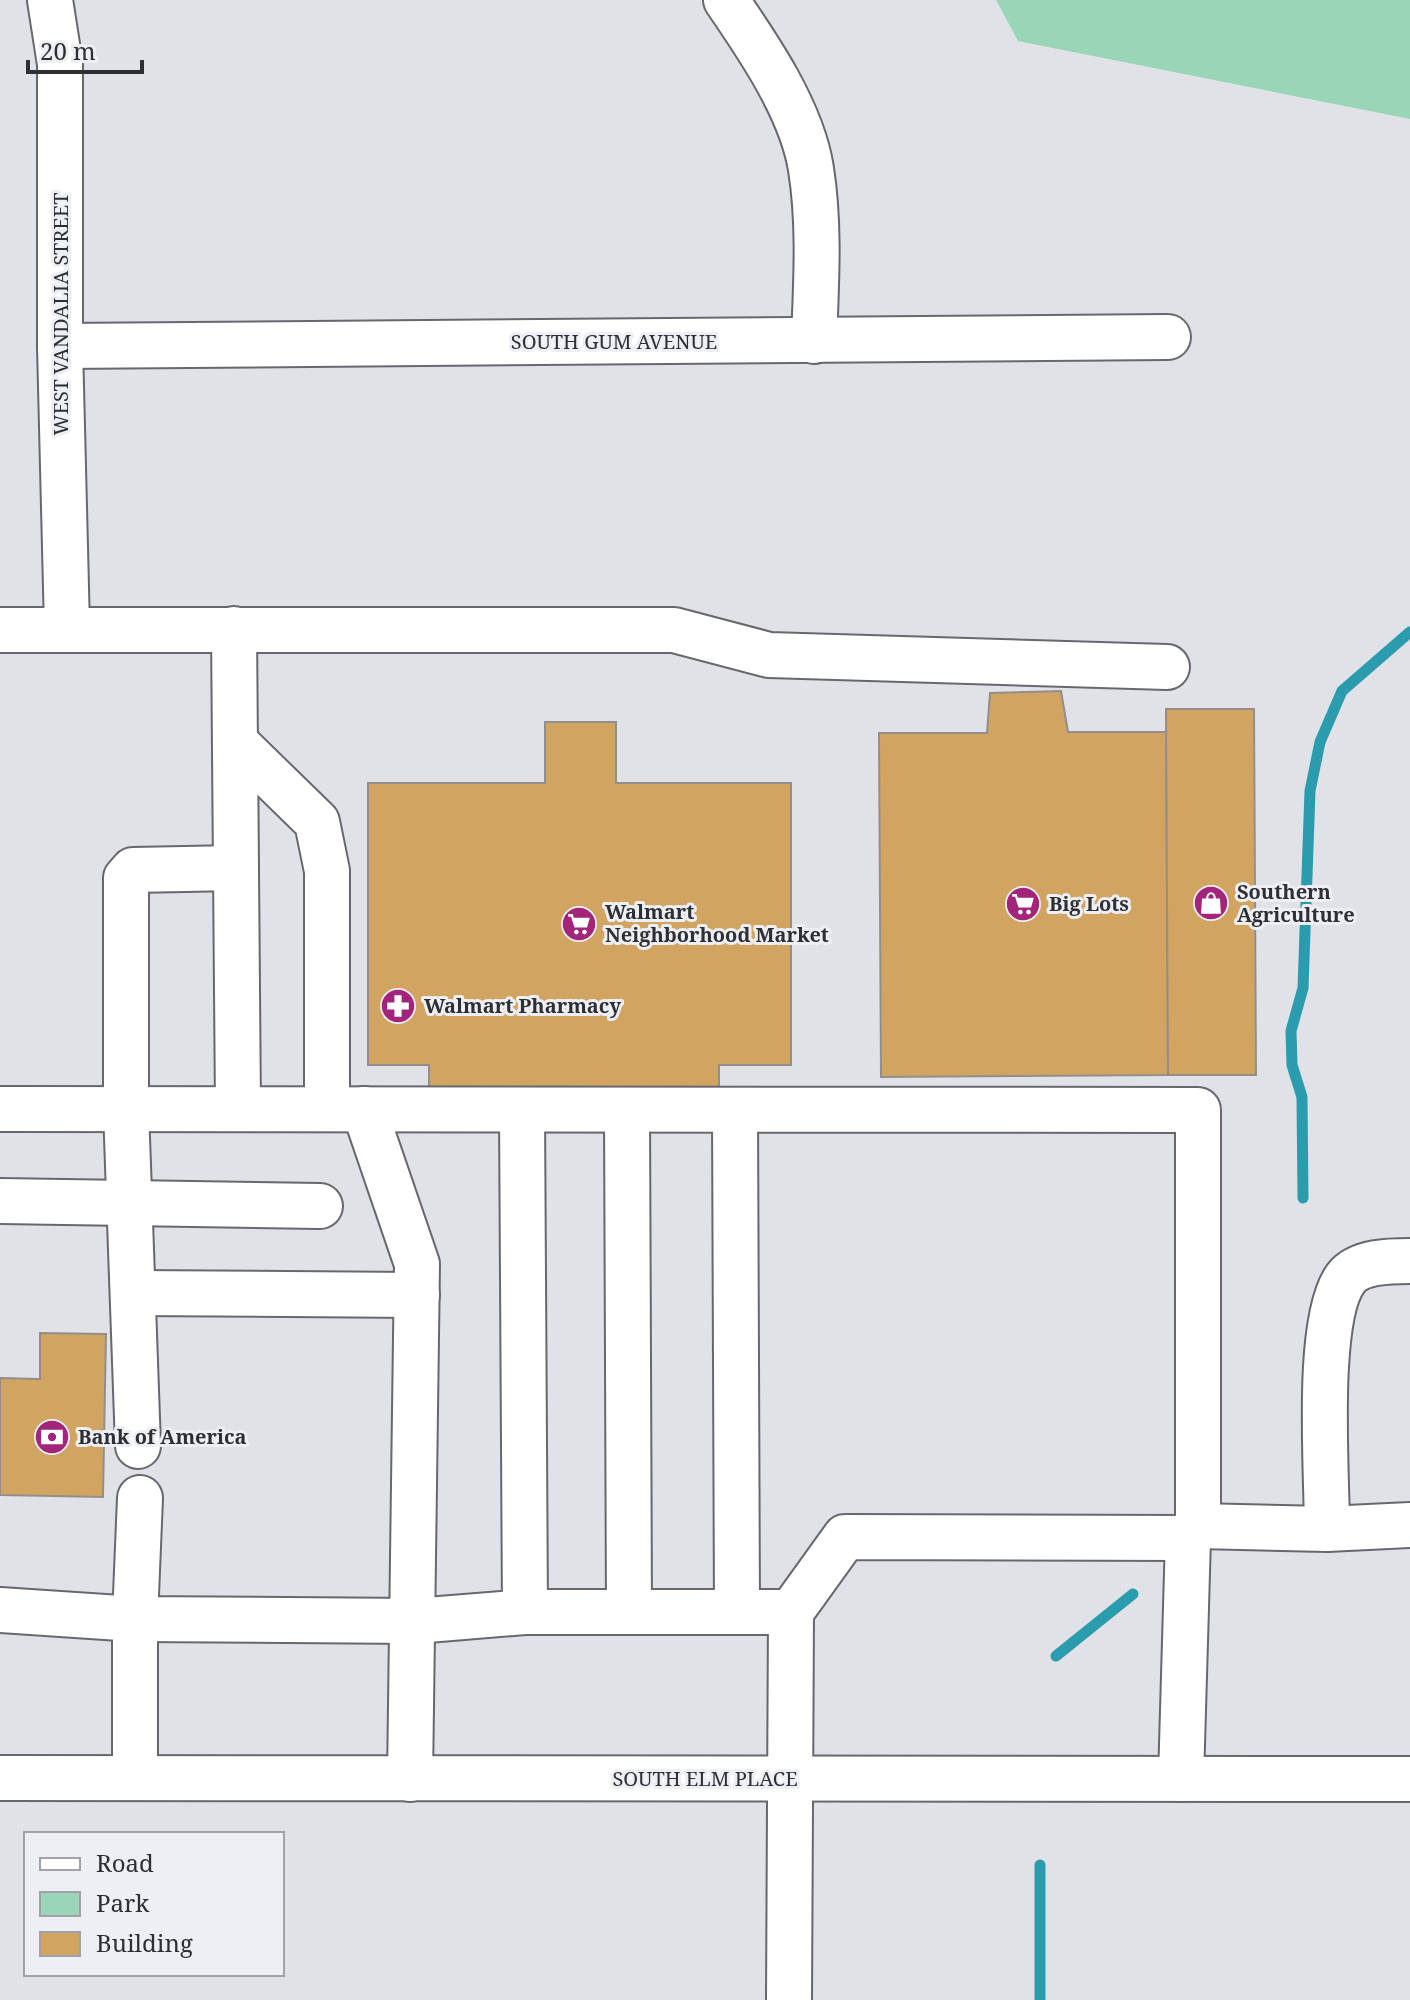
<svg xmlns="http://www.w3.org/2000/svg" width="1410" height="2000" viewBox="0 0 1410 2000" font-family="'Noto Serif',serif">
  <style>
    .green { fill: #99d6b7 }
    .lines { fill: none; stroke-linecap: round; stroke-linejoin: round }
    .stream { stroke: #2a9cae; stroke-width: 11 }
    .building { fill: #d2a462; stroke: #928f8b; stroke-width: 2 }
    .minor-casing { stroke: #67686d; stroke-width: 48 }
    .major-casing { stroke: #67686d; stroke-width: 48 }
    .minor { stroke: #fff; stroke-width: 44 }
    .major { stroke: #fff; stroke-width: 44 }
    .labels { text-anchor: middle; stroke-width: 6; stroke-linejoin: round; paint-order: stroke }
    .street-label { font-size: 20px; fill: #2e2f31; stroke: #eeeff4 }
    .poi-label { font-size: 20px; font-weight: bold; fill: #2e2f31; stroke: #eeeff4; text-anchor: start }
  </style>
  <rect width="100%" height="100%" fill="#e0e2e7"/>
  <!-- green -->
  <polygon class="green" points="996,0 1410,0 1410,119 1018,41"/>
  <g class="lines">
    <!-- stream -->
    <g class="stream">
      <polyline points="1303,1198 1302,1097 1292,1065 1291,1031 1303,988 1310,791 1320,742 1342,691 1410,632"/>
      <polyline points="1056,1656 1133,1594"/>
      <polyline points="1040,2000 1040,1865"/>
    </g>
  </g>
  <!-- building -->
  <g class="building">
    <polygon points="1061,691 1068,732 1166,732 1168,1075 881,1077 879,733 987,733 990,693"/>
    <polygon points="1166,709 1254,709 1256,1075 1168,1075"/>
    <polygon points="545,722 616,722 616,783 791,783 791,1065 719,1065 719,1087 429,1087 429,1065 368,1065 368,783 545,783"/>
    <polygon points="40,1333 106,1334 103,1497 0,1495 0,1378 40,1379"/>
  </g>
  <g class="lines">
    <!-- minor casing -->
    <g class="minor-casing">
      <g id="minor">
        <polyline points="50,0 60,64 60,346 67,628"/>
        <path d="M 726,0 C 759,48 802,111 811,169 C 820,226 816,284 814,341"/>
        <polyline points="60,346 1168,337"/>
        <polyline points="234,629 238,1109"/>
        <polyline points="0,630 674,630 769,655 1167,667"/>
        <polyline points="235,742 317,822 327,871 327,1109"/>
        <polyline points="0,1109 1198,1110 1198,1526 1188,1538 1181,1779"/>
        <polyline points="364,1109 417,1264 410,1779"/>
        <polyline points="522,1110 525,1612"/>
        <polyline points="627,1110 629,1612"/>
        <polyline points="735,1110 737,1612"/>
        <polyline points="0,1201 320,1206"/>
        <polyline points="133,1293 417,1295"/>
        <polyline points="138,1446 126,1109 126,878 133,870 236,868"/>
        <polyline points="140,1498 135,1619 415,1621 525,1612 791,1612"/>
        <polyline points="1198,1526 1327,1529 1410,1525"/>
        <path d="M 1327,1529 C 1327,1473 1315,1319 1346,1278 C 1359,1261 1390,1261 1410,1261"/>
        <polyline points="0,1610 135,1619 135,1777"/>
        <polyline points="789,2000 791,1612 845,1537 1188,1538"/>
      </g>
    </g>
    <!-- major casing -->
    <g class="major-casing">
      <polyline id="major" points="0,1778 1410,1779"/>
    </g>
    <!-- minor -->
    <use href="#minor" class="minor"/>
    <!-- major -->
    <use href="#major" class="major"/>
  </g>
  <!-- icons -->
  <defs>
    <g id="shop-disc" transform="scale(1.8)"><circle r="9.5" fill="#a22579" stroke="#eeeff4"/><path d="M-5-2.5h2.3a2.7 3.5 0 0 1 5.4 0H5L5.5 6h-11ZM-1.5-2.5h3a1.5 2.3 0 0 0-3 0Z" fill="#fff"/></g>
    <g id="supermarket-disc" transform="scale(1.8)"><circle r="9.5" fill="#a22579" stroke="#eeeff4"/><path d="M-6-5.5h2.5l.6 2H6L4.5 2H-2.5L-4.4-4H-6ZM-1.5 3.2a1.3 1.3 0 1 0 .1 0ZM3 3.2a1.3 1.3 0 1 0 .1 0Z" fill="#fff"/></g>
    <g id="pharmacy-disc" transform="scale(1.8)"><circle r="9.5" fill="#a22579" stroke="#eeeff4"/><path d="M-2-6h4v4h4v4h-4v4h-4v-4h-4v-4h4Z" fill="#fff"/></g>
    <g id="bank-disc" transform="scale(1.8)"><circle r="9.5" fill="#a22579" stroke="#eeeff4"/><path d="M-6-4H6V4H-6ZM0-2.3a2.3 2.3 0 1 0 0 4.6a2.3 2.3 0 1 0 0-4.6Z" fill="#fff"/></g>
  </defs>
  <g fill-rule="evenodd">
    <use href="#shop-disc" x="1211" y="903"/>
    <use href="#supermarket-disc" x="1023" y="904"/>
    <use href="#supermarket-disc" x="579" y="924"/>
    <use href="#pharmacy-disc" x="398" y="1006"/>
    <use href="#bank-disc" x="52" y="1437"/>
  </g>
  <g class="labels">
    <!-- street labels -->
    <g class="street-label">
      <text transform="translate(61 314) rotate(-90)" y="7">WEST VANDALIA STREET</text>
      <text x="614" y="349">SOUTH GUM AVENUE</text>
      <text x="705" y="1786">SOUTH ELM PLACE</text>
    </g>
    <!-- poi labels -->
    <g class="poi-label">
      <text x="1237" y="899">Southern<tspan x="1237" dy="23">Agriculture</tspan></text>
      <text x="1049" y="911">Big Lots</text>
      <text x="605" y="919">Walmart<tspan x="605" dy="23">Neighborhood Market</tspan></text>
      <text x="424" y="1013">Walmart Pharmacy</text>
      <text x="78" y="1444">Bank of America</text>
    </g>
  </g>
  <!-- legend -->
  <rect x="24" y="1832" width="260" height="144" fill="#eeeff4" stroke="#a1a2a6" stroke-width="2"/>
  <rect x="40" y="1858" width="40" height="12" fill="#ffffff" stroke="#a1a2a6" stroke-width="2"/>
  <text x="96" y="1872" font-size="24" fill="#2e2f31">Road</text>
  <rect x="40" y="1892" width="40" height="24" fill="#99d6b7" stroke="#a1a2a6" stroke-width="2"/>
  <text x="96" y="1912" font-size="24" fill="#2e2f31">Park</text>
  <rect x="40" y="1932" width="40" height="24" fill="#d2a462" stroke="#a1a2a6" stroke-width="2"/>
  <text x="96" y="1952" font-size="24" fill="#2e2f31">Building</text>
  <!-- scale -->
  <path d="M28 60v12h114v-12" fill="none" stroke="#2e2f31" stroke-width="4"/>
  <text x="40" y="60" font-size="24" fill="#2e2f31" stroke="#eeeff4" stroke-width="6" paint-order="stroke">20 m</text>
</svg>
